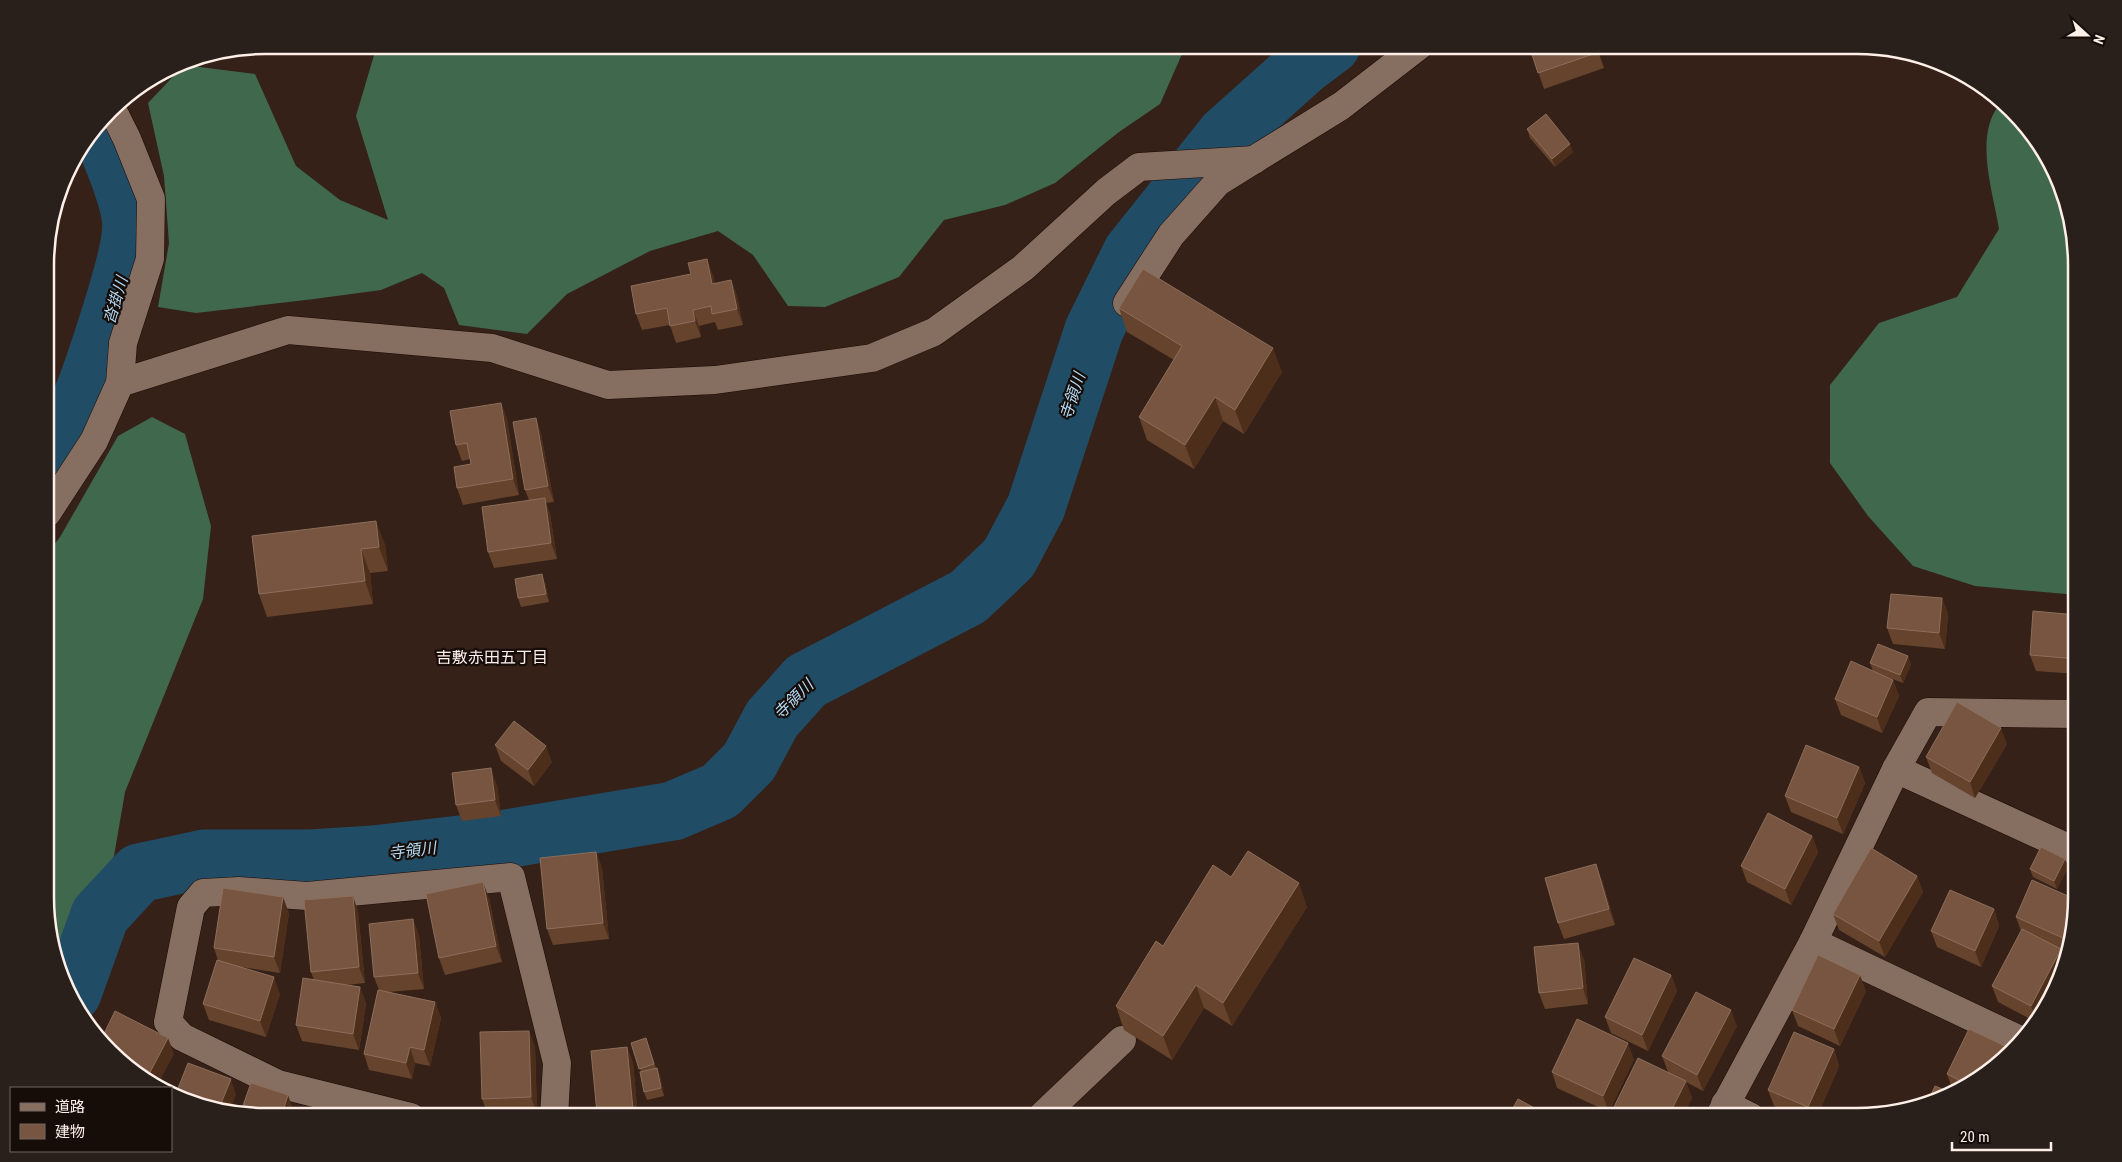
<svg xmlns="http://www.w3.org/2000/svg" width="2122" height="1162" viewBox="0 0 2122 1162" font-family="'Roboto Condensed','Noto Sans JP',sans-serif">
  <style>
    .forest { fill: #3f684c }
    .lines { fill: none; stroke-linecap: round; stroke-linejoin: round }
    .river { stroke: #214c66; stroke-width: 59 }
    .minor-casing { stroke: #1c0a03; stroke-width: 29 }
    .minor { stroke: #866e61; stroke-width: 28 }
    .wall { fill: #66432c }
    .shaded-wall { fill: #4c2e1b }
    .building { fill: #775540; stroke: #8c6e5b }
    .labels { text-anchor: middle; stroke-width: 4.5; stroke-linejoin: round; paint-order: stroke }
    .water-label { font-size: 16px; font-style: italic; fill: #b1d9f5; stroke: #160d09 }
    .neighbourhood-label { font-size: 16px; fill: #feefe8; stroke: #160d09 }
    .rim { fill: none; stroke: #feefe8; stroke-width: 2.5 }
  </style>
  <rect width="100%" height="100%" fill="#352117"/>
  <!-- forest -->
  <g class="forest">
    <polygon points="377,45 1186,45 1160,104 1119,132 1055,183 1005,205 944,220 899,277 825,307 788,306 753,255 718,231 650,251 567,294 527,334 459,325 444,288 422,273 381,290 314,299 196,313 158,307 169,243 164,176 148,103 184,65 255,74 296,166 340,200 388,220 356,116"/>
    <path d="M 1999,105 L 2040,143 L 2065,194 L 2077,250 L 2077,595 L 1975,586 L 1913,566 L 1868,516 L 1830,463 L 1830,385 L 1879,323 L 1957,297 L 1999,229 C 1993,192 1974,137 1999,105 Z"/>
    <polygon points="152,417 185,434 211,526 203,599 125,792 114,856 56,951 47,926 47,554 60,537 118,436"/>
  </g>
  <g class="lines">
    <!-- river -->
    <g class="river">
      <path d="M 47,467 C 80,416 98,356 116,298 C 122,276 135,239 131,216 C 127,191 110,150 99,127"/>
      <polyline points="72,993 100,915 139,873 204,859 311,859 373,855 494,841 673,811 720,791 749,762 772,719 806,681 968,597 1009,558 1036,507 1094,330 1132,253 1226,135 1303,66 1331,45"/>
    </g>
    <!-- minor casing -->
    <g class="minor-casing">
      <g id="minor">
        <polyline points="1127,303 1171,235 1218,182 1341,106 1420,45"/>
        <polyline points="120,383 288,330 492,348 608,385 715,380 872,358 934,332 1023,268 1106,192 1139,167 1254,160"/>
        <polyline points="47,513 94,441 120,383 123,343 150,259 151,199 127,139 112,109"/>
        <polyline points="1896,769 2077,852"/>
        <polyline points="1813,942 2018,1039"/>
        <polyline points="1725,1104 1751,1117"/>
        <polyline points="411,1117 278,1084 182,1037 168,1022 191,907 203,893 239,891 307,896 511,877 557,1063 554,1117"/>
        <polyline points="1041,1117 1122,1040"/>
        <polyline points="1719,1117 1813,942 1896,769 1928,712 2077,714"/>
      </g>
    </g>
    <!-- minor -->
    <use href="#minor" class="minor"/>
  </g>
  <!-- wall -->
  <g class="wall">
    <polygon points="1524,45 1596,45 1604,68 1544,89 1532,53 1528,55"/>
    <polygon points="1527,129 1573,152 1555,167 1530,138"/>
    <polygon points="713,275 715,284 731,280 737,296 743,325 718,330 715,322 699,326 701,337 676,343 670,325 642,330 636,314"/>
    <polygon points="1119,308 1282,372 1244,434 1223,421 1194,469 1147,440 1139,417 1174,360 1127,332"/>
    <polygon points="501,403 507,419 519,495 463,505 457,488 471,464 470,459 462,461 456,445"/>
    <polygon points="536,418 541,434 554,502 546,503 550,514 557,559 494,568 488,552 529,500 525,490"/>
    <polygon points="252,536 385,544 388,571 370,573 373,604 267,617 259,594"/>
    <polygon points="545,582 549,602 521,607 518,598"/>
    <polygon points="1942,598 1948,614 1945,649 1893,644 1887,628"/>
    <polygon points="2077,615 2077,674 2036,671 2030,655"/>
    <polygon points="1870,663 1911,664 1903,683 1877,673 1893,680 1899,696 1882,733 1841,715 1835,699 1873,671"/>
    <polygon points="2007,744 1975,798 1932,773 1926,757"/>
    <polygon points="495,745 552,762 534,786 501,761"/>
    <polygon points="1859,767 1865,783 1843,834 1791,812 1785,796"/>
    <polygon points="497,785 501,816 462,821 456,805"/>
    <polygon points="1812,836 1818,852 1791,905 1747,882 1741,866"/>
    <polygon points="596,852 602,868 609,939 553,945 547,929"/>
    <polygon points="2068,867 2057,889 2033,877 2030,869"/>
    <polygon points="1917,876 1923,892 1885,957 1839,930 1833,914"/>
    <polygon points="1231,877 1307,907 1232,1026 1204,1008 1172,1060 1124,1030 1116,1006 1163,946"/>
    <polygon points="1602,880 1615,925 1564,939 1558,923"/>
    <polygon points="353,896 358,912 365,983 346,985 360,987 366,1004 359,1050 302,1041 296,1025 314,980 311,972"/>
    <polygon points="489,898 502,962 445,975 439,958"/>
    <polygon points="1994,909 1999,926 1981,967 1937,947 1931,931"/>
    <polygon points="2077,911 2064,953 2062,951 2051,996 2042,1013 2034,1021 1998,1002 1992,986 2021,931 2016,917"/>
    <polygon points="289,913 280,973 241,967 280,994 266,1037 209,1020 203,1004 218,960 214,948"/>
    <polygon points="413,919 419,936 424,989 388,992 435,1002 441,1018 430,1066 415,1063 412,1079 369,1070 364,1054 379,990 374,977"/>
    <polygon points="1584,959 1588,1004 1545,1009 1539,993"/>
    <polygon points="1671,975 1677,991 1648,1051 1611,1033 1605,1017"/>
    <polygon points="1866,991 1840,1046 1798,1026 1792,1010"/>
    <polygon points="1737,1026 1703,1091 1686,1082 1692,1098 1682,1117 1616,1117 1613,1109 1668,1072 1662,1056"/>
    <polygon points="646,1038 656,1068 657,1068 660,1076 664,1096 647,1100 644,1092 641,1072 631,1043"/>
    <polygon points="535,1047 537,1114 488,1115 482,1099"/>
    <polygon points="627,1047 633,1063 638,1117 599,1117 597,1113"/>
    <polygon points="1834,1049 1839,1066 1817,1117 1798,1117 1774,1106 1768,1090"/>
    <polygon points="1634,1059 1609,1112 1557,1088 1552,1072"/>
    <polygon points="1947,1074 1979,1080 1955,1092 1953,1091"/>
  </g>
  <!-- shaded-wall -->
  <g class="shaded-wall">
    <polygon points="1570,144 1573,152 1555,167 1552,159"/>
    <polygon points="707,259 713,275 718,301 712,284"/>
    <polygon points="731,280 737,296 743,325 737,309"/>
    <polygon points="693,310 699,326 701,337 695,321"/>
    <polygon points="1273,348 1282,372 1244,434 1235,410"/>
    <polygon points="1215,397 1223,421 1194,469 1185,445"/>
    <polygon points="501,403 507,419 519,495 513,479"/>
    <polygon points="536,418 541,434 554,502 548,486"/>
    <polygon points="545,498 550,514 557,559 551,543"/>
    <polygon points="376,521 385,544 388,571 379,547"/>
    <polygon points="361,549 370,573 373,604 365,581"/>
    <polygon points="542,574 545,582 549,602 546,594"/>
    <polygon points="1942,598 1948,614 1945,649 1939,633"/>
    <polygon points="1908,656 1911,664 1903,683 1900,675"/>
    <polygon points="1893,680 1899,696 1882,733 1877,717"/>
    <polygon points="2001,728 2007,744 1975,798 1970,782"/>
    <polygon points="546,746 552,762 534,786 528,770"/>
    <polygon points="1859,767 1865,783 1843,834 1837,818"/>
    <polygon points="491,768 497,785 501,816 495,800"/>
    <polygon points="1812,836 1818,852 1791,905 1785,889"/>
    <polygon points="596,852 602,868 609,939 603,923"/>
    <polygon points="2065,859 2068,867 2057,889 2054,881"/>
    <polygon points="1596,864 1602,880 1615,925 1609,909"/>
    <polygon points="1917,876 1923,892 1885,957 1879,941"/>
    <polygon points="483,882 489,898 502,962 496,946"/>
    <polygon points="1299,883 1307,907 1232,1026 1223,1003"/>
    <polygon points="353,896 358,912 365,983 359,967"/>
    <polygon points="283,897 289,913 280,973 274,957"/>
    <polygon points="2077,906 2077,911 2066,947 2063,938"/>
    <polygon points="1994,909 1999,926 1981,967 1975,951"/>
    <polygon points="413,919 419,936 424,989 418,973"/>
    <polygon points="1578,943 1584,959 1588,1004 1583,988"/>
    <polygon points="2061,949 2063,956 2051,996 2042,1013 2036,1019 2031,1006"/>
    <polygon points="1671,975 1677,991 1648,1051 1642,1035"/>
    <polygon points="1860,975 1866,991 1840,1046 1834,1029"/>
    <polygon points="274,977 280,994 266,1037 260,1021"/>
    <polygon points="1196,985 1204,1008 1172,1060 1163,1036"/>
    <polygon points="360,987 366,1004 359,1050 353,1034"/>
    <polygon points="435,1002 441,1018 430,1066 424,1050"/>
    <polygon points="1731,1010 1737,1026 1703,1091 1697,1075"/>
    <polygon points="529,1031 535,1047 537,1114 531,1097"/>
    <polygon points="168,1038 174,1054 156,1088 146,1080"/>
    <polygon points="1628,1043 1634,1059 1609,1112 1603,1096"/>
    <polygon points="410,1047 415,1063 412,1079 406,1063"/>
    <polygon points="627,1047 633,1063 638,1117 636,1117 633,1109"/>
    <polygon points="1834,1049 1839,1066 1817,1117 1811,1117 1808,1107"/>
    <polygon points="657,1068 660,1076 664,1096 661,1088"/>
    <polygon points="231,1079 236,1095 230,1112 218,1111"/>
    <polygon points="1686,1081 1692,1098 1682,1117 1668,1117"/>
    <polygon points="288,1095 294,1112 292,1117 281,1117"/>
  </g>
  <!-- building -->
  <g class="building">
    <polygon points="1529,45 1596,45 1599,52 1538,73"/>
    <polygon points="1546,114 1570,144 1552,159 1527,129"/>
    <polygon points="707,259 712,284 731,280 737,309 712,314 711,306 693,310 695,321 670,326 667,308 636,314 631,286 691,274 688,263"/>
    <polygon points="1143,269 1273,348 1235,410 1215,397 1185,445 1139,417 1182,346 1119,308"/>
    <polygon points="501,403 513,479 457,488 454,467 471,464 467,443 456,445 450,411"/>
    <polygon points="536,418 548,486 525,490 513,422"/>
    <polygon points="545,498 551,543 488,552 482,507"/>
    <polygon points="376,521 379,547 361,549 365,581 259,594 252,536"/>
    <polygon points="542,574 546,594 518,598 515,579"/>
    <polygon points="1891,594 1942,598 1939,633 1887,628"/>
    <polygon points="2033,611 2077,615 2077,659 2030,655"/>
    <polygon points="1878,644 1908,656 1900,675 1870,663"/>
    <polygon points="1851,661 1893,680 1877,717 1835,699"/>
    <polygon points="1957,702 2001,728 1970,782 1926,757"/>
    <polygon points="514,721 546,746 528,770 495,745"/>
    <polygon points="1806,745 1859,767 1837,818 1785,796"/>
    <polygon points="491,768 495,800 456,805 452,773"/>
    <polygon points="1768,813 1812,836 1785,889 1741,866"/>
    <polygon points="2041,847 2065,859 2054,881 2030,869"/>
    <polygon points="1871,848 1917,876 1879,941 1833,914"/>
    <polygon points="1248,851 1299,883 1223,1003 1196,985 1163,1036 1116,1006 1156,941 1163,946 1213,865 1231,877"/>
    <polygon points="596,852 603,923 547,929 540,858"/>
    <polygon points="1596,864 1609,909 1558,923 1545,878"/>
    <polygon points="2032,880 2077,900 2077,906 2063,938 2016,917"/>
    <polygon points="483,882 496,946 439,958 426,894"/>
    <polygon points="223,888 283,897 274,957 214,948"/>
    <polygon points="1950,890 1994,909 1975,951 1931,931"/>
    <polygon points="353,896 359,967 311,972 304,900"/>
    <polygon points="413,919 418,973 374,977 369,924"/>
    <polygon points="2022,929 2061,949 2031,1006 1992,986"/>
    <polygon points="1578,943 1583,988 1539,993 1534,947"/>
    <polygon points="1818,955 1860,975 1834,1029 1792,1010"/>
    <polygon points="1634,958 1671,975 1642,1035 1605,1017"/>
    <polygon points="217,960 274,977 260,1021 203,1004"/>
    <polygon points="303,978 360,987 353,1034 296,1025"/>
    <polygon points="378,990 435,1002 424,1050 410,1047 406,1063 364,1054"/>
    <polygon points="1696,992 1731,1010 1697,1075 1662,1056"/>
    <polygon points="115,1011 168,1038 146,1080 102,1038"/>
    <polygon points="1577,1019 1628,1043 1603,1096 1552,1072"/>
    <polygon points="1969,1029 2009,1048 1979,1080 1969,1085 1947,1074"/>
    <polygon points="529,1031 531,1097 482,1099 480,1032"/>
    <polygon points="1794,1032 1834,1049 1808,1107 1768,1090"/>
    <polygon points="646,1038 654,1064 639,1069 631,1043"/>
    <polygon points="627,1047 633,1109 597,1113 591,1051"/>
    <polygon points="1638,1058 1686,1081 1668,1117 1630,1117 1613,1109"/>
    <polygon points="188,1063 231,1079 218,1111 208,1110 175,1096"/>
    <polygon points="657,1068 661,1088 644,1092 640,1072"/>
    <polygon points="251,1083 288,1095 281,1117 264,1117 240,1114"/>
    <polygon points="1935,1086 1952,1093 1926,1106"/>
    <polygon points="1518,1099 1551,1117 1508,1117"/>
    <polygon points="316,1110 334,1117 313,1117"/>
  </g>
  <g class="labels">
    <!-- water labels -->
    <g class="water-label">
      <text transform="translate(115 300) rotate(-73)" y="6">沓掛川</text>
      <text transform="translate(1072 396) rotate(-72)" y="6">寺領川</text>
      <text transform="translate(793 699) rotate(-45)" y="6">寺領川</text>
      <text transform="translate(412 850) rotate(-7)" y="6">寺領川</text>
    </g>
    <!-- neighbourhood labels -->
    <g class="neighbourhood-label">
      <text x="492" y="663">吉敷赤田五丁目</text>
    </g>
  </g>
  <!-- crop -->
  <path d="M0 0H2122V1162H0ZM265 54H1857A211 211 0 0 1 2068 265V897A211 211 0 0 1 1857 1108H265A211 211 0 0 1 54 897V265A211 211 0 0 1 265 54Z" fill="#291f1b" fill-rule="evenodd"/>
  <path class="rim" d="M265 54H1857A211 211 0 0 1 2068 265V897A211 211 0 0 1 1857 1108H265A211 211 0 0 1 54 897V265A211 211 0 0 1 265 54Z"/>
  <!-- legend -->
  <rect x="10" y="1087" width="162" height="65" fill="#160d09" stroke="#736762"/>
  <rect x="20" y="1103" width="25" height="8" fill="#866e61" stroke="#736762"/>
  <text x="55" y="1112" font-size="15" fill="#feefe8">道路</text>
  <rect x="20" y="1124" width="25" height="15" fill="#775540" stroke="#736762"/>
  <text x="55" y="1137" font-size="15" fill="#feefe8">建物</text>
  <!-- north arrow -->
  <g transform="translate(2087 35) rotate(111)" stroke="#160d09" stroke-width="4" paint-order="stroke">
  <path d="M0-4L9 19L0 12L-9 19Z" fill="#feefe8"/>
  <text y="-8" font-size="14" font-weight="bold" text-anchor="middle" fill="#feefe8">N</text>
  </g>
  <!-- scale -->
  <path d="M1952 1142v8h99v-8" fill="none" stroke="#feefe8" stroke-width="2.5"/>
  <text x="1960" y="1142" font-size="15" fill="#feefe8" stroke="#160d09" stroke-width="4" paint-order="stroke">20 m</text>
</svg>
